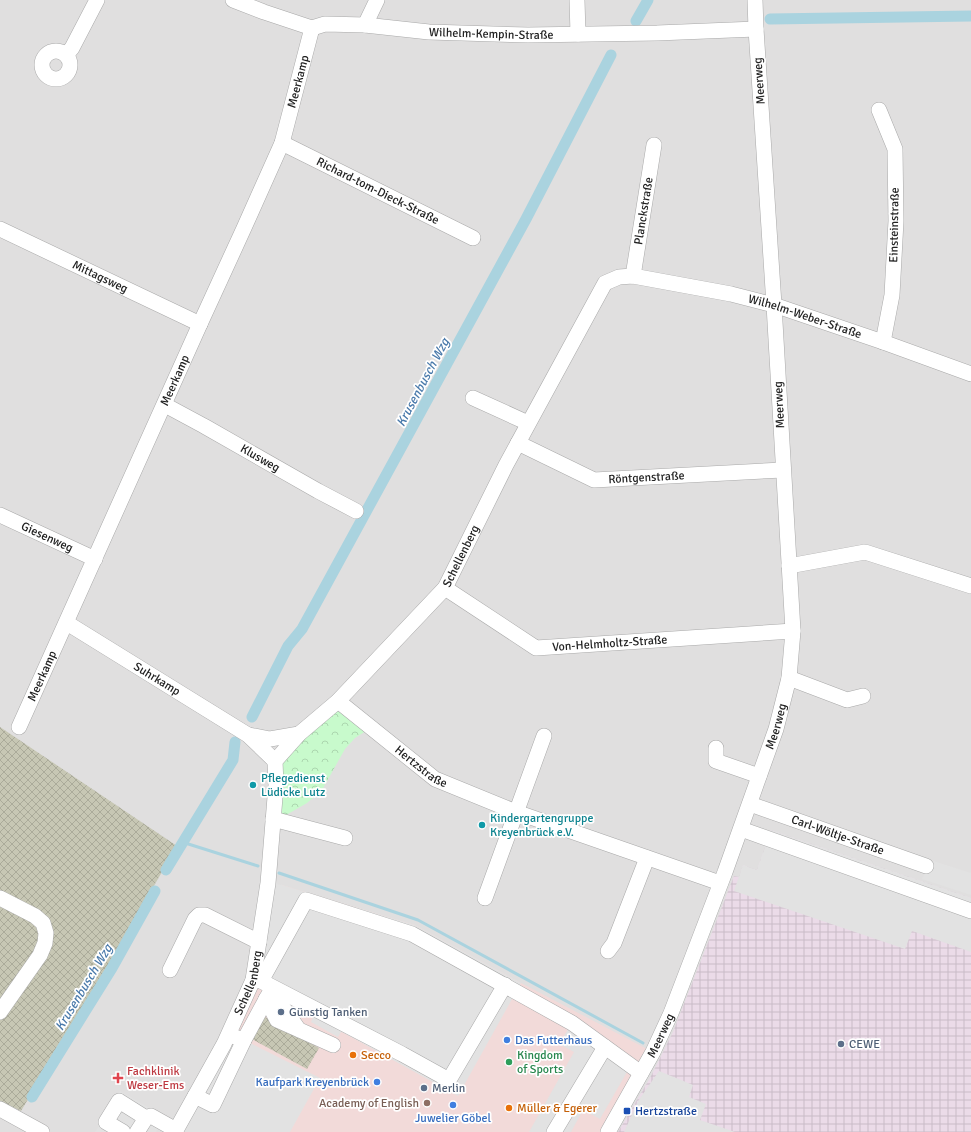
<svg xmlns="http://www.w3.org/2000/svg" width="971" height="1132" viewBox="0 0 971 1132" font-family="Signika,sans-serif">
  <style>
    .residential { fill: #e0dfdf }
    .commercial { fill: #f2dad9 }
    .industrial { fill: url(#industrial-grid) }
    .construction { fill: url(#construction-cross-hatch) }
    .park { fill: url(#park-crowns) }
    .parking { fill: #e2e2e2 }
    .lines { fill: none; stroke-linecap: round; stroke-linejoin: round }
    .stream { stroke: #aad3df; stroke-width: 3 }
    .canal { stroke: #aad3df; stroke-width: 11 }
    .minor-casing { stroke: #a9a9a9; stroke-width: 16 }
    .minor { stroke: #fff; stroke-width: 15 }
    .culture-dot { fill: #0f9aa8; stroke: #fff; stroke-width: 1.5 }
    .service-dot { fill: #5c6f8a; stroke: #fff; stroke-width: 1.5 }
    .shop-dot { fill: #3f7fe0; stroke: #fff; stroke-width: 1.5 }
    .food-dot { fill: #e8710a; stroke: #fff; stroke-width: 1.5 }
    .leisure-dot { fill: #2e9e5b; stroke: #fff; stroke-width: 1.5 }
    .health-dot { fill: #e0444e; stroke: #fff; stroke-width: 1.5 }
    .education-dot { fill: #8d6e63; stroke: #fff; stroke-width: 1.5 }
    .transit-dot { fill: #1a4fb4; stroke: #fff; stroke-width: 1.5 }
    .labels { text-anchor: middle; stroke-width: 3.5; stroke-linejoin: round; paint-order: stroke }
    .street-label { font-size: 12px; fill: #222; stroke: #fff }
    .culture-label { font-size: 12px; fill: #0d838f; stroke: #fff; text-anchor: start }
    .service-label { font-size: 12px; fill: #4e5e75; stroke: #fff; text-anchor: start }
    .shop-label { font-size: 12px; fill: #366cbe; stroke: #fff; text-anchor: start }
    .food-label { font-size: 12px; fill: #c56008; stroke: #fff; text-anchor: start }
    .leisure-label { font-size: 12px; fill: #27864d; stroke: #fff; text-anchor: start }
    .health-label { font-size: 12px; fill: #be3a42; stroke: #fff; text-anchor: start }
    .education-label { font-size: 12px; fill: #785e54; stroke: #fff; text-anchor: end }
    .transit-label { font-size: 12px; fill: #164399; stroke: #fff; text-anchor: start }
    .water-label { font-size: 13px; font-style: italic; fill: #4a7aab; stroke: #fff }
  </style>
  <defs>
    <pattern id="industrial-grid" width="8" height="8" patternUnits="userSpaceOnUse"><rect width="8" height="8" fill="#ebdbe8"/><path d="M0 4h8M4 0v8" fill="none" stroke="#c9bcc7"/></pattern>
    <pattern id="construction-cross-hatch" width="8" height="8" patternUnits="userSpaceOnUse"><rect width="8" height="8" fill="#c7c7b4"/><path d="M0 0l8 8M0 8l8-8" fill="none" stroke="#abab9a"/></pattern>
    <pattern id="park-crowns" width="20" height="18" patternUnits="userSpaceOnUse"><rect width="20" height="18" fill="#c8facc"/><path d="M2 6a3 3 0 1 1 6 0M12 15a3 3 0 1 1 6 0" fill="none" stroke="#acd6af"/></pattern>
  </defs>
  <rect width="100%" height="100%" fill="#f2efe9"/>
  <!-- residential -->
  <rect class="residential" x="0" y="0" width="971" height="1132"/>
  <!-- commercial -->
  <polygon class="commercial" points="282,885 415,925 521,983 653,1052 608,1132 175,1132 224,1044"/>
  <!-- industrial -->
  <polygon class="industrial" points="771,830 971,898 971,1132 618,1132 650,1078 673,1032 734,876 739,877 743,865 757,870"/>
  <!-- construction -->
  <g class="construction">
    <polygon points="0,727 177,846 111,960 21,1111 0,1101"/>
    <polygon points="263,1016 319,1048 307,1069 250,1038"/>
  </g>
  <!-- park -->
  <polygon class="park" points="339,704 369,729 355,738 345,749 322,790 307,803 281,818 280,762"/>
  <!-- parking -->
  <g class="parking">
    <polygon points="771,830 971,898 971,952 912,931 905,949 734,891 743,865 757,870"/>
    <polygon points="930,860 971,873 971,895 922,879"/>
    <polygon points="268,883 282,885 415,925 521,983 458,1096 344,1033 341,1032 338,1037 311,1022 316,1010 261,981"/>
    <polygon points="572,1023 605,1047 627,1072 600,1119 583,1110 571,1132 529,1132 574,1052 559,1044"/>
    <polygon points="229,1035 244,1040 320,1078 290,1132 175,1132"/>
    <polygon points="659,1071 693,1085 689,1097 706,1104 700,1120 735,1132 624,1132 638,1101"/>
    <polygon points="120,1091 165,1117 156,1132 95,1132"/>
  </g>
  <g class="lines">
    <!-- stream -->
    <g class="stream">
      <polyline points="182,842 258,866"/>
      <polyline points="279,873 418,920 643,1043"/>
    </g>
    <!-- canal -->
    <g class="canal">
      <polyline points="770,19 971,16"/>
      <polyline points="636,21 648,0"/>
      <polyline points="252,717 288,646 302,629 526,219 611,55"/>
      <polyline points="166,870 233,760 235,742"/>
      <polyline points="32,1097 112,968 155,891"/>
    </g>
    <!-- minor casing -->
    <g class="minor-casing">
      <g id="minor">
        <path id="s1" d="M 233,0 L 264,12 L 312,28 L 325,24 L 365,25 L 429,32 L 528,35 L 657,33 L 756,29"/>
        <polyline points="577,0 578,34"/>
        <polyline points="365,25 377,0"/>
        <circle cx="56" cy="65" r="14"/>
        <polyline points="66,55 72,48 97,0"/>
        <polyline points="879,110 895,149 896,221 892,295 883,342"/>
        <path id="s2" d="M 282,143 L 473,238"/>
        <path id="s3" d="M 0,229 L 200,324"/>
        <path id="s4" d="M 633,276 L 654,145"/>
        <polyline points="473,398 528,423"/>
        <path id="s5" d="M 165,405 L 204,426 L 318,491 L 356,511"/>
        <path id="s6" d="M 518,443 L 594,480 L 783,470"/>
        <path id="s7" d="M 0,515 L 95,559"/>
        <polyline points="789,566 865,552 971,586"/>
        <path id="s8" d="M 445,588 L 536,648 L 793,631"/>
        <path id="s9" d="M 67,623 L 248,735 L 275,761"/>
        <polyline points="789,678 847,700 863,696"/>
        <path id="s10" d="M 338,701 L 435,779 L 516,812 L 720,883"/>
        <path id="s11" d="M 19,727 L 200,324 L 244,228 L 282,143 L 312,28"/>
        <polyline points="249,735 270,739 299,734"/>
        <polyline points="716,748 716,761 759,776"/>
        <path id="s12" d="M 750,804 L 926,866"/>
        <polyline points="273,819 345,838"/>
        <polyline points="741,829 971,911"/>
        <polyline points="0,898 35,916 43,923 46,933 45,943 40,955 0,1012"/>
        <polyline points="485,898 544,736"/>
        <polyline points="608,951 614,943 647,858"/>
        <polyline points="170,970 195,919 199,915 205,915 259,942"/>
        <polyline points="253,980 261,981 402,1054 449,1080 505,985"/>
        <polyline points="261,981 306,900 412,934 572,1023 641,1073"/>
        <polyline points="299,1030 282,1006 266,999 277,1020 333,1045"/>
        <polyline points="235,1037 244,1040 270,992"/>
        <polyline points="195,1096 213,1105 244,1040"/>
        <polyline points="0,1109 42,1132"/>
        <polyline points="123,1132 106,1122 119,1101 146,1118"/>
        <polyline points="137,1132 146,1118 151,1116 176,1130"/>
        <path id="s13" d="M 175,1132 L 224,1044 L 253,980 L 268,883 L 276,785 L 275,761 L 299,734 L 338,701 L 445,588 L 506,465 L 605,283 L 619,277 L 633,276 L 731,294 L 774,305 L 883,342 L 971,374"/>
        <polyline points="554,1132 605,1047"/>
        <path id="s14" d="M 608,1132 L 653,1052 L 671,1013 L 725,872 L 776,729 L 789,678 L 793,631 L 774,305 L 756,29 L 755,0"/>
      </g>
    </g>
    <!-- minor -->
    <use href="#minor" class="minor"/>
  </g>
  <!-- markers -->
  <g class="culture-dot">
    <circle cx="253" cy="785" r="4"/>
    <circle cx="482" cy="825" r="4"/>
  </g>
  <g class="service-dot">
    <circle cx="281" cy="1012" r="4"/>
    <circle cx="841" cy="1044" r="4"/>
    <circle cx="424" cy="1088" r="4"/>
  </g>
  <g class="shop-dot">
    <circle cx="507" cy="1040" r="4"/>
    <circle cx="377" cy="1082" r="4"/>
    <circle cx="453" cy="1105" r="4"/>
  </g>
  <g class="food-dot">
    <circle cx="353" cy="1055" r="4"/>
    <circle cx="509" cy="1108" r="4"/>
  </g>
  <circle class="leisure-dot" cx="509" cy="1062" r="4"/>
  <path class="health-dot" d="M116 1072h4v4h4v4h-4v4h-4v-4h-4v-4h4z"/>
  <circle class="education-dot" cx="427" cy="1103" r="4"/>
  <rect class="transit-dot" x="623" y="1107" width="8" height="8" rx="2"/>
  <g class="labels">
    <!-- street labels -->
    <g class="street-label">
      <text dy="4" stroke="none"><textPath href="#s1" startOffset="264">Wilhelm-Kempin-Straße</textPath></text>
      <text transform="translate(759 81) rotate(-94)" y="4">Meerweg</text>
      <text dy="4" stroke="none"><textPath href="#s11" startOffset="704">Meerkamp</textPath></text>
      <text dy="4" stroke="none"><textPath href="#s2" startOffset="107">Richard-tom-Dieck-Straße</textPath></text>
      <text dy="4" stroke="none"><textPath href="#s4" startOffset="66">Planckstraße</textPath></text>
      <text transform="translate(894 225) rotate(-89)" y="4">Einsteinstraße</text>
      <text dy="4" stroke="none"><textPath href="#s3" startOffset="111">Mittagsweg</textPath></text>
      <text dy="4" stroke="none"><textPath href="#s13" startOffset="1185">Wilhelm-Weber-Straße</textPath></text>
      <text dy="4" stroke="none"><textPath href="#s11" startOffset="380">Meerkamp</textPath></text>
      <text transform="translate(779 405) rotate(-93)" y="4">Meerweg</text>
      <text dy="4" stroke="none"><textPath href="#s5" startOffset="109">Klusweg</textPath></text>
      <text dy="4" stroke="none"><textPath href="#s6" startOffset="137">Röntgenstraße</textPath></text>
      <text dy="4" stroke="none"><textPath href="#s7" startOffset="52">Giesenweg</textPath></text>
      <text dy="4" stroke="none"><textPath href="#s13" startOffset="670">Schellenberg</textPath></text>
      <text dy="4" stroke="none"><textPath href="#s8" startOffset="183">Von-Helmholtz-Straße</textPath></text>
      <text dy="4" stroke="none"><textPath href="#s11" startOffset="56">Meerkamp</textPath></text>
      <text dy="4" stroke="none"><textPath href="#s9" startOffset="106">Suhrkamp</textPath></text>
      <text dy="4" stroke="none"><textPath href="#s14" startOffset="440">Meerweg</textPath></text>
      <text dy="4" stroke="none"><textPath href="#s10" startOffset="106">Hertzstraße</textPath></text>
      <text dy="4" stroke="none"><textPath href="#s12" startOffset="93">Carl-Wöltje-Straße</textPath></text>
      <text dy="4" stroke="none"><textPath href="#s13" startOffset="167">Schellenberg</textPath></text>
      <text dy="4" stroke="none"><textPath href="#s14" startOffset="110">Meerweg</textPath></text>
    </g>
    <!-- culture labels -->
    <g class="culture-label">
      <text x="261" y="782">Pflegedienst<tspan x="261" dy="14">Lüdicke Lutz</tspan></text>
      <text x="490" y="822">Kindergartengruppe<tspan x="490" dy="14">Kreyenbrück e.V.</tspan></text>
    </g>
    <!-- service labels -->
    <g class="service-label">
      <text x="289" y="1016">Günstig Tanken</text>
      <text x="849" y="1048">CEWE</text>
      <text x="432" y="1092">Merlin</text>
    </g>
    <!-- shop labels -->
    <g class="shop-label">
      <text x="515" y="1044">Das Futterhaus</text>
      <text x="369" y="1086" text-anchor="end">Kaufpark Kreyenbrück</text>
      <text x="453" y="1122" text-anchor="middle">Juwelier Göbel</text>
    </g>
    <!-- food labels -->
    <g class="food-label">
      <text x="361" y="1059">Secco</text>
      <text x="517" y="1112">Müller &amp; Egerer</text>
    </g>
    <!-- leisure labels -->
    <g class="leisure-label">
      <text x="517" y="1059">Kingdom<tspan x="517" dy="14">of Sports</tspan></text>
    </g>
    <!-- health labels -->
    <g class="health-label">
      <text x="127" y="1075">Fachklinik<tspan x="127" dy="14">Weser-Ems</tspan></text>
    </g>
    <!-- education labels -->
    <g class="education-label">
      <text x="419" y="1107">Academy of English</text>
    </g>
    <!-- transit labels -->
    <g class="transit-label">
      <text x="635" y="1115">Hertzstraße</text>
    </g>
    <!-- water labels -->
    <g class="water-label">
      <text transform="translate(422 382) rotate(-62)" y="5">Krusenbusch Wzg</text>
      <text transform="translate(83 987) rotate(-59)" y="5">Krusenbusch Wzg</text>
    </g>
  </g>
</svg>
